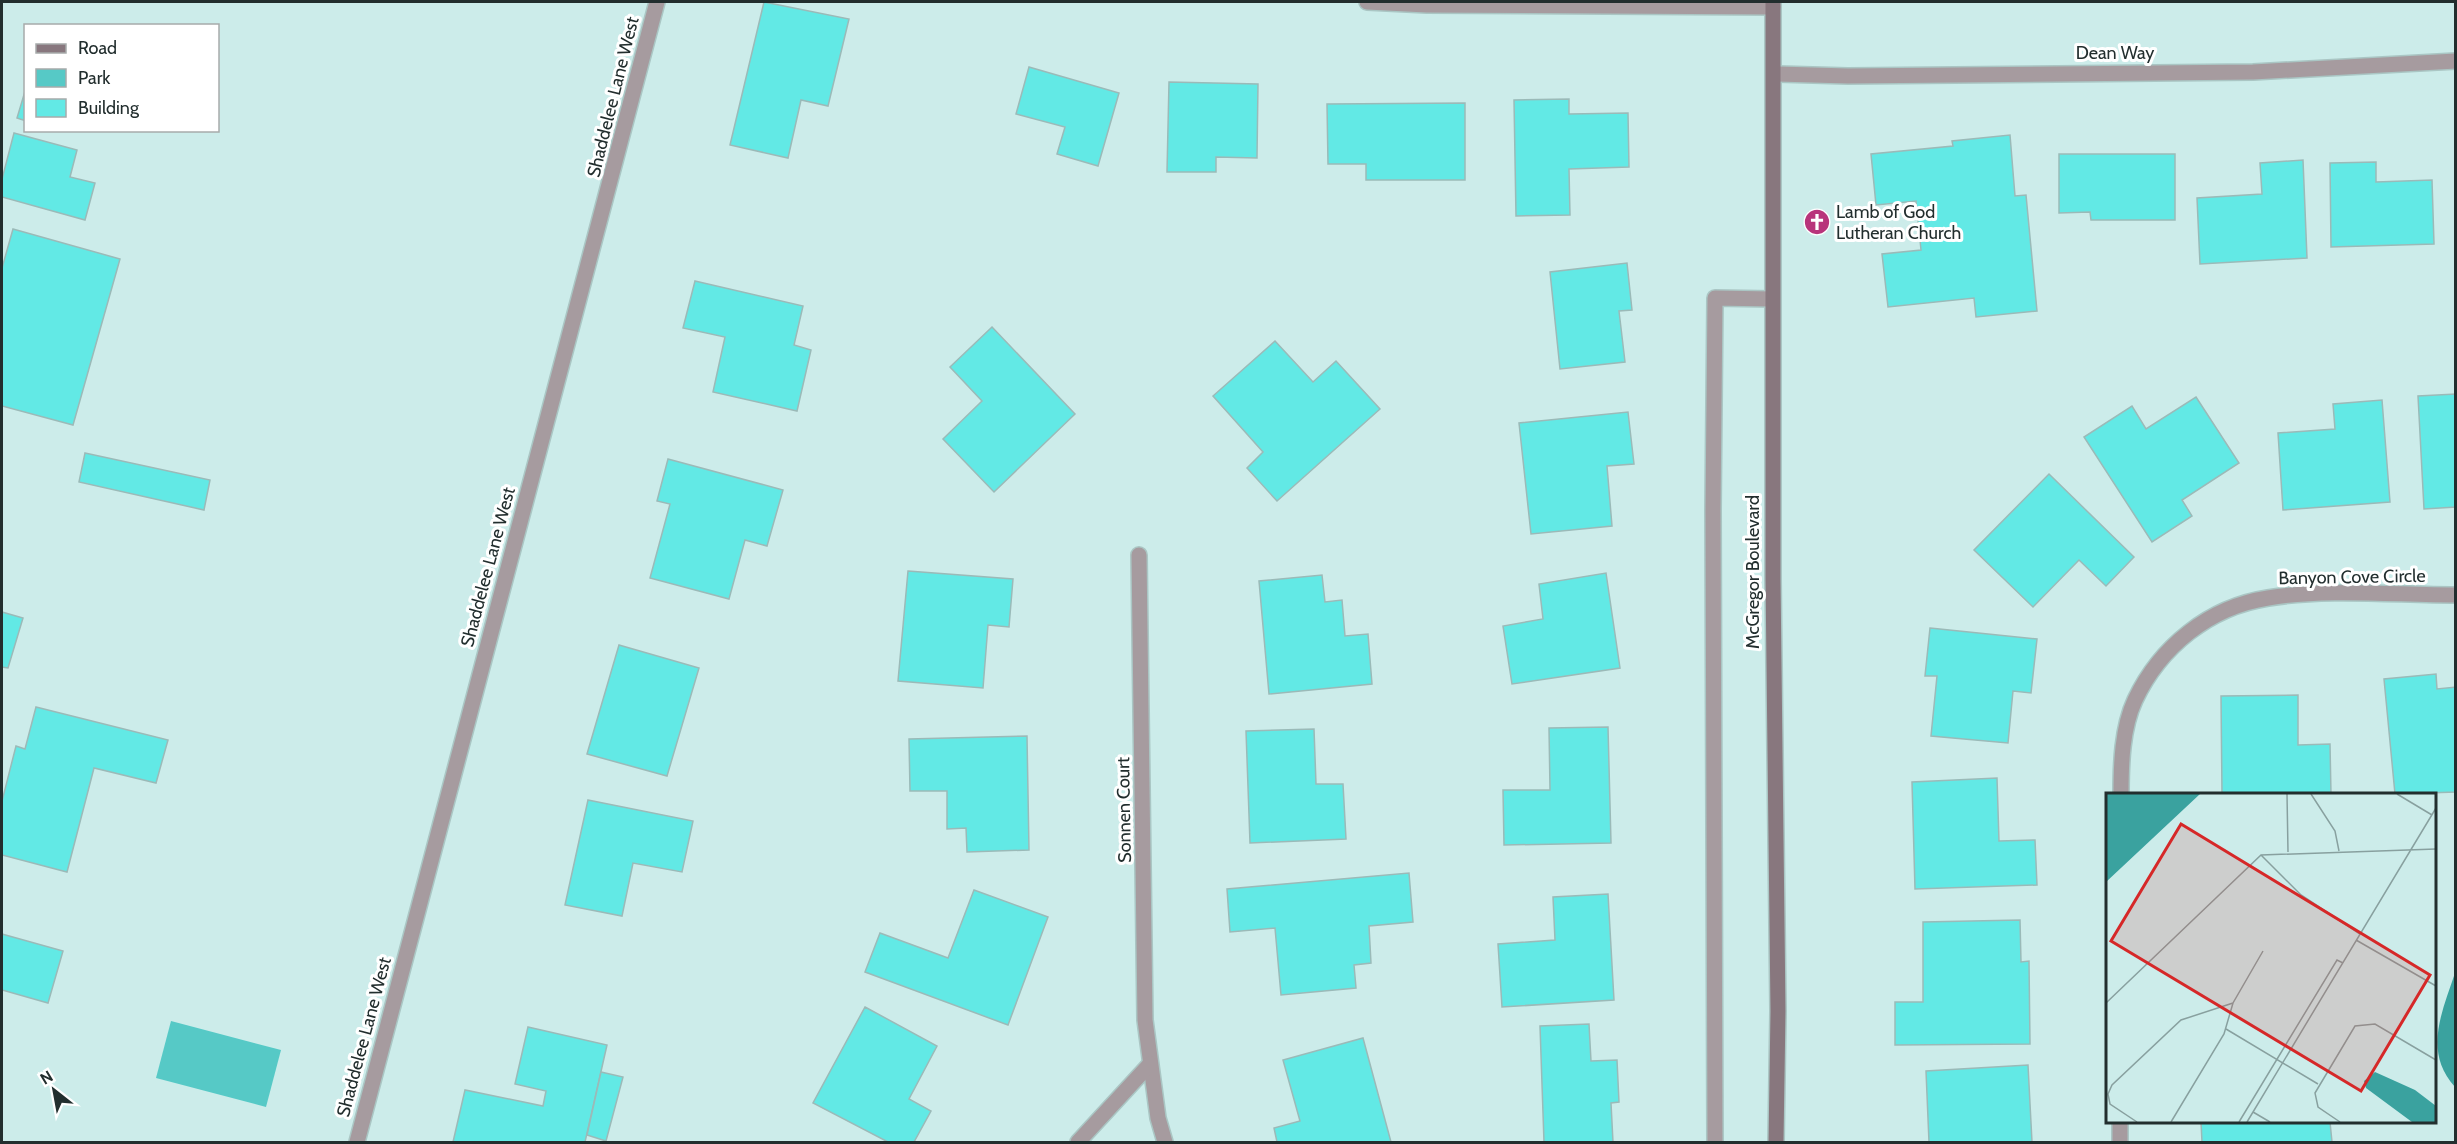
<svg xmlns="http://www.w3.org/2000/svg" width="2457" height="1144" viewBox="0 0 2457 1144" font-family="Cabin,sans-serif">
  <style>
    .green { fill: #56c9c6 }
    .water { fill: #3aa29f }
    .building { fill: #62e9e5; stroke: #9bbab8; stroke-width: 1.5 }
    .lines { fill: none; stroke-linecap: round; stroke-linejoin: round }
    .street-casing { stroke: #aac6c4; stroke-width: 18 }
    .secondary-casing { stroke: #aac6c4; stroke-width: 18 }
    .street { stroke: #a69b9f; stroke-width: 15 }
    .secondary { stroke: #88777e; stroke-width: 15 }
    .labels { text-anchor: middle; stroke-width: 6; stroke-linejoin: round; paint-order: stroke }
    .street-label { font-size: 18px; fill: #222e2e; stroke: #fff }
    .poi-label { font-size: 18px; fill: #222e2e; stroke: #fff; text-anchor: start }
    .inset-road { fill: none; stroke: #88a09f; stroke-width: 1.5 }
    .view { fill: #d62828; fill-opacity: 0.15; stroke: #d62828; stroke-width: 3 }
    .inset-edge { fill: none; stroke: #222e2e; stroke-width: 3 }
  </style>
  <rect width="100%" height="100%" fill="#ccecea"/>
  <!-- green -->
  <polygon class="green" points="171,1021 281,1050 266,1107 156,1078"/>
  <!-- water -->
  <path class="water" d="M 2455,973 L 2455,1087 C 2423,1052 2442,1012 2455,973 Z"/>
  <!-- building -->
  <g class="building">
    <polygon points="764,2 849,19 828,106 801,100 788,158 730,145"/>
    <polygon points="1029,67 1119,93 1098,166 1057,154 1065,127 1016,114"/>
    <polygon points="1169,82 1258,84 1257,158 1216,157 1216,172 1167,172"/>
    <polygon points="26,88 26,121 17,118"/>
    <polygon points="1569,99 1569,114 1628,113 1629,167 1569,169 1570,215 1516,216 1514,100"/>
    <polygon points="1465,103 1465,180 1366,180 1366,164 1328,164 1327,104"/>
    <polygon points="14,133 77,150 70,177 95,183 85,220 2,197 2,179"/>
    <polygon points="2010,135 2015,196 2026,195 2037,311 1976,317 1974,298 1888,307 1882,254 1921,250 1916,201 1876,205 1871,154 1953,146 1952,141"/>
    <polygon points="2059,154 2175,154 2175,220 2091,220 2090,212 2059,213"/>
    <polygon points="2303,160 2307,258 2200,264 2197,198 2262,194 2260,163"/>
    <polygon points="2376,162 2376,182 2432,180 2434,244 2331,247 2330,163"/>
    <polygon points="13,229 120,259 73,425 2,406 2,268"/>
    <polygon points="1627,263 1632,310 1619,311 1625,362 1560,369 1550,272"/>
    <polygon points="695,281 803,306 794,345 811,350 797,411 713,392 725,337 683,328"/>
    <polygon points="992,327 1075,414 994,492 943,439 982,401 950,367"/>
    <polygon points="1275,341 1313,382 1336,361 1380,409 1277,501 1247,468 1263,452 1213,396"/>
    <polygon points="2456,394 2456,507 2424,509 2418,396"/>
    <polygon points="2196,397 2239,463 2182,500 2192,516 2152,542 2084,437 2132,406 2146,429"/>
    <polygon points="2382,400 2390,502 2283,510 2278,433 2335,429 2333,404"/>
    <polygon points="1628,412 1634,464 1607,466 1612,526 1531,534 1519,423"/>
    <polygon points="85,453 210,480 204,510 79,482"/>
    <polygon points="668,459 783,490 767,546 745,540 729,599 650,578 670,504 657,501"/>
    <polygon points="2049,474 2134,557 2106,586 2079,560 2033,607 1974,550"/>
    <polygon points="908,571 1013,579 1009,627 988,625 983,688 898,681"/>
    <polygon points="1606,573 1620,668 1512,684 1503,626 1543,619 1539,584"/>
    <polygon points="1322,575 1325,602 1342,600 1345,636 1368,634 1372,684 1269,694 1259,581"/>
    <polygon points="2,612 23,618 8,668 2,667"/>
    <polygon points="1930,628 2037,639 2031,693 2013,691 2008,743 1931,736 1937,676 1925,676"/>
    <polygon points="619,645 699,668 667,776 587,754"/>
    <polygon points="2436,674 2437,689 2456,687 2456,792 2395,794 2384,679"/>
    <polygon points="2298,695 2298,745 2330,744 2331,794 2222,794 2221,696"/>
    <polygon points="36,707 168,740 156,783 94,768 67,872 2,855 2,801 16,746 25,749"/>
    <polygon points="1608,727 1611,843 1504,845 1503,790 1550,790 1549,728"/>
    <polygon points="1314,729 1316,784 1343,784 1346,839 1250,843 1246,731"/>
    <polygon points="1027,736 1029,850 967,852 966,828 947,829 947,791 910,791 909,739"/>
    <polygon points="1997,778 1999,841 2035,840 2037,885 1915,889 1912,782"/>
    <polygon points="588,800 693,821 682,872 633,863 622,916 565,905"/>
    <polygon points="1409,873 1413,922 1369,926 1371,963 1354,965 1356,988 1281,995 1275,928 1230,932 1227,889"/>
    <polygon points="974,890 1048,917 1008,1025 865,972 880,933 948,958"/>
    <polygon points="1608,894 1614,1000 1502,1007 1498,944 1555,940 1553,897"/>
    <polygon points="2020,920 2021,962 2029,961 2030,1044 1895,1045 1895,1002 1923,1002 1923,922"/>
    <polygon points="2,934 63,951 48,1003 2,990"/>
    <polygon points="865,1007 937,1046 909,1099 931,1111 914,1142 888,1142 813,1103"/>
    <polygon points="1589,1024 1591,1061 1617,1060 1619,1102 1611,1103 1613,1142 1544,1142 1540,1026"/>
    <polygon points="528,1027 607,1045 585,1142 453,1142 465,1090 543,1106 546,1091 515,1084"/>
    <polygon points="1363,1038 1391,1142 1277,1142 1274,1128 1300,1121 1283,1060"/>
    <polygon points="2028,1065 2032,1142 1929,1142 1926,1071"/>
    <polygon points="601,1072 623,1077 606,1141 587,1135"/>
    <polygon points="2201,1122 2330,1122 2332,1142 2202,1142"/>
  </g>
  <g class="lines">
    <!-- street casing -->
    <g class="street-casing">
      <g id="street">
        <polyline points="1367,2 1427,5 1773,7"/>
        <polyline points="1774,74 1848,76 2253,72 2456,61"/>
        <polyline points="1139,555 1145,1020 1158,1118 1165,1142"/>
        <path d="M 2121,794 C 2121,764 2122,728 2135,700 C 2160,647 2209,607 2268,598 C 2329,588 2394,595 2456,595"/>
        <polyline points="357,1142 657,2"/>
        <polyline points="1078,1142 1150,1064"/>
        <polyline points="1715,1142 1713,511 1715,298 1772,299"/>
        <polyline points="2120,1142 2120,1122"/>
      </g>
    </g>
    <!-- secondary casing -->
    <g class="secondary-casing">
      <polyline id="secondary" points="1773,2 1773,579 1778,1011 1776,1142"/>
    </g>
    <!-- street -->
    <use href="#street" class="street"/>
    <!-- secondary -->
    <use href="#secondary" class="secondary"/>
  </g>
  <!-- icons -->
  <defs>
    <g id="church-disc" transform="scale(1.35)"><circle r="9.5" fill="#b8347b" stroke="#fff"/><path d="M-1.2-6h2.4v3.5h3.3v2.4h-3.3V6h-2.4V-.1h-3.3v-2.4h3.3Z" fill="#fff"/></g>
  </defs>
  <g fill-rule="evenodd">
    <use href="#church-disc" x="1817" y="222"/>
  </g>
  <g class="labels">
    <!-- street labels -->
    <g class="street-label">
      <text x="2115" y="59">Dean Way</text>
      <text transform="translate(613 97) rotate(-76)" y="6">Shaddelee Lane West</text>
      <text transform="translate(488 567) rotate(-75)" y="6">Shaddelee Lane West</text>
      <text transform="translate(1753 572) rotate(-90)" y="6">McGregor Boulevard</text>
      <text transform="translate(2352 577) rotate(-1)" y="6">Banyon Cove Circle</text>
      <text transform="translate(1124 810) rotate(-91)" y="6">Sonnen Court</text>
      <text transform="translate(364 1037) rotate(-75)" y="6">Shaddelee Lane West</text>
    </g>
    <!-- poi labels -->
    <g class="poi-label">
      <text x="1836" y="218">Lamb of God<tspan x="1836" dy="21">Lutheran Church</tspan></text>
    </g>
  </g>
  <!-- overview -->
  <g transform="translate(2106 793)">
    <rect width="330" height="330" fill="#ccecea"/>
    <path d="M 0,1 L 94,1 L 0,89 ZM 269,279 L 309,297 L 330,313 L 330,329 L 306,329 L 260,295 L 258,288 Z" fill="#3aa29f"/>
    <path class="inset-road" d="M 181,1 L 182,59M 205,1 L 229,38 L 233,58M 291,1 L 326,22M 155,62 L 195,102 L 254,141M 250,147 L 330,193M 0,210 L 155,62 L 330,56M 120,236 L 212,291M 147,319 L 164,329M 31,329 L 4,311 L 2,301 L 6,292 L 75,227 L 127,210M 65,329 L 118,241 L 127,210 L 157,158M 133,329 L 231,167 L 237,170M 141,329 L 330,15M 234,329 L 212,314 L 209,300 L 249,233 L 269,231 L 330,267"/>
    <path class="view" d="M 75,31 L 324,182 L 255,298 L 5,148 Z"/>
    <rect width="330" height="330" class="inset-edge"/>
  </g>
  <!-- border -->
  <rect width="2457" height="1144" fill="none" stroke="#222e2e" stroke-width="6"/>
  <!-- legend -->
  <rect x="24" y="24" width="195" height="108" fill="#ffffff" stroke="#a7abab" stroke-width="1.5"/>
  <rect x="36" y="44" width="30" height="9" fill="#88777e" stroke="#a7abab" stroke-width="1.5"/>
  <text x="78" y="54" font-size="18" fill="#222e2e">Road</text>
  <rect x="36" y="69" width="30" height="18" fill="#56c9c6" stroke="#a7abab" stroke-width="1.5"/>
  <text x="78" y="84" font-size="18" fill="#222e2e">Park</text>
  <rect x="36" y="99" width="30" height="18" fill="#62e9e5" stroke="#a7abab" stroke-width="1.5"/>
  <text x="78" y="114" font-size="18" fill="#222e2e">Building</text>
  <!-- north arrow -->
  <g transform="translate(54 1090) rotate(329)" stroke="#ffffff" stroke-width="4.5" paint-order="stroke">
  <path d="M0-4.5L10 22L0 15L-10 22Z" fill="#222e2e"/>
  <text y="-9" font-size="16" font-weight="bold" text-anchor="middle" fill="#222e2e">N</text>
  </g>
</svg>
